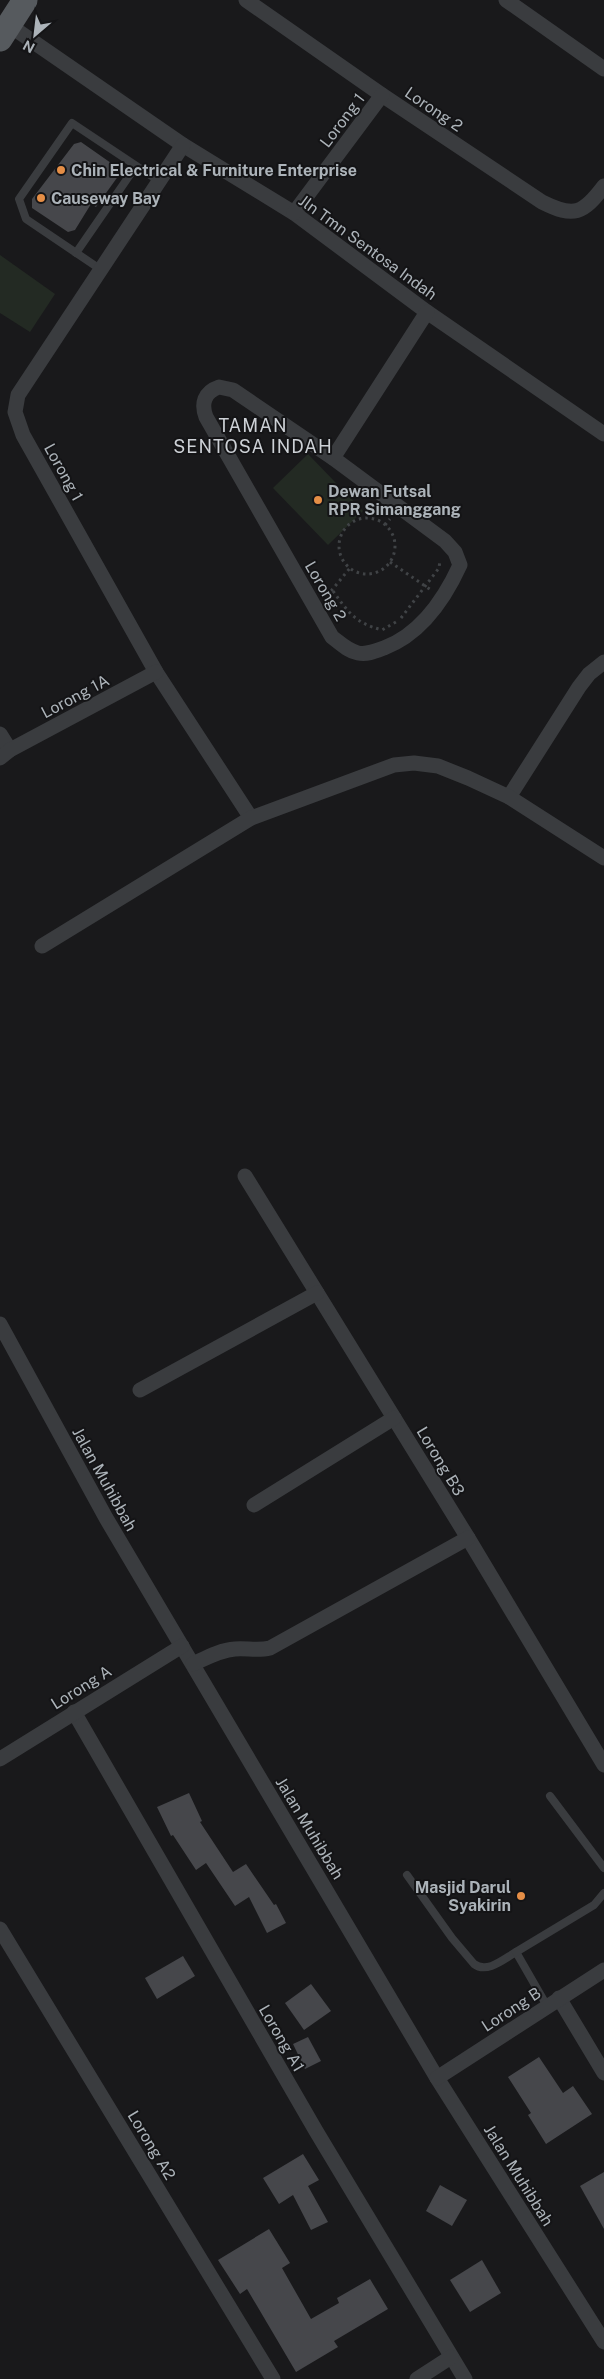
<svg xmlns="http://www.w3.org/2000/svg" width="604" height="2379" viewBox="0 0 604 2379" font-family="'Public Sans',sans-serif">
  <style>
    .pitch { fill: #232a23 }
    .building { fill: #46474b }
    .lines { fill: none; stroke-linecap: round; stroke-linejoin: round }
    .path { stroke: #404346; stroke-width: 3; stroke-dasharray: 2.5 4; stroke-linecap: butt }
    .service { stroke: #3a3c3f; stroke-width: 8 }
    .minor { stroke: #3a3c3f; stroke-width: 15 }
    .primary { stroke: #565a5e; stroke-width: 25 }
    .poi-dot { fill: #e58e46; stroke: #141416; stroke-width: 2 }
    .labels { text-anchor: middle; stroke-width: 4; stroke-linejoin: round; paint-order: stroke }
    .street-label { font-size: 16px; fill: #acb3b9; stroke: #141416 }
    .poi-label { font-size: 16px; font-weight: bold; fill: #acb3b9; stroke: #141416; text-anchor: start }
    .neighbourhood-label { font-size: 18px; letter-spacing: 1px; fill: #cdd1d6; stroke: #141416 }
  </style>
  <rect width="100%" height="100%" fill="#19191b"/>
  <!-- pitch -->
  <g class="pitch">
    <polygon points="0,255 55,294 30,332 0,313"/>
    <polygon points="308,454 363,511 328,545 273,488"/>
  </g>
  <!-- building -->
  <g class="building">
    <polygon points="81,142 111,163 113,171 119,175 96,207 91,204 75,230 68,232 32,208 32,199 74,144"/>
    <polygon points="189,1793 202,1821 200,1822 233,1872 246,1864 274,1905 276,1904 286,1923 267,1933 249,1897 235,1906 206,1863 196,1870 173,1835 171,1836 157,1807"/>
    <polygon points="183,1956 195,1976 157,1999 145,1978"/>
    <polygon points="311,1984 331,2011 304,2030 285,2003"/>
    <polygon points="308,2037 321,2061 305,2069 293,2044"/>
    <polygon points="539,2057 563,2093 573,2086 592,2114 546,2144 528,2115 531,2113 508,2077"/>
    <polygon points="303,2154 319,2180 308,2186 328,2222 311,2230 293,2195 279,2204 263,2178"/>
    <polygon points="604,2172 604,2229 580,2186"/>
    <polygon points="440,2185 467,2200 452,2226 426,2211"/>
    <polygon points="269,2229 290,2263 282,2268 311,2319 339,2303 337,2298 370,2279 388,2309 334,2341 338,2347 296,2372 247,2289 240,2294 218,2260"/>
    <polygon points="482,2260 501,2293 470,2312 450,2280"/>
  </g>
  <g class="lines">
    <!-- path -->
    <g class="path">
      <circle cx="367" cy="546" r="28"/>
      <polyline points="385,525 390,519"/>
      <polyline points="390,562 431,590"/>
      <path d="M 333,591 C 348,612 355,623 382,630 L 396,622"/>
      <polyline points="327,596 350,568"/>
      <polyline points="401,618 439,568 440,560"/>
    </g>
    <!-- service -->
    <g class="service">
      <polyline points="76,253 136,166"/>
      <polyline points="100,269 26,219 19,199 72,123 159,181"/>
      <polyline points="550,1796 604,1868"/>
      <path d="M 407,1875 L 452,1938 L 474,1964 C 487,1974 504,1959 516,1952 L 547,2006"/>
      <polyline points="516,1952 594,1905 604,1893"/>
    </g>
    <!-- minor -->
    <g class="minor">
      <path d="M 246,0 L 382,95 L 542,202 C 574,218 583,214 604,186"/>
      <polyline points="506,0 604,69"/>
      <polyline points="9,25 183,145 294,213 427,312 604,434"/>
      <polyline points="183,145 18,395 15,412 23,435 156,672 251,818"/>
      <polyline points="294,213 382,95"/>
      <path d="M 219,387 L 233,390 L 333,458 L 445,541 L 455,552 L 460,565 C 444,600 421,634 384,648 C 376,651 367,655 358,653 C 348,651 340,643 332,637 L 206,417 C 201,404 204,392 219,387 Z"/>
      <polyline points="333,458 427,312"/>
      <polyline points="0,734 10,750"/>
      <polyline points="0,758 10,750 156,672"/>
      <polyline points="509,797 579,687 589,674 604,662"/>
      <polyline points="42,946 251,818 394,765 414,763 438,766 468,778 509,797 604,858"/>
      <polyline points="245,1176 468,1538 604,1765"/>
      <polyline points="0,1324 106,1518 437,2078 604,2342"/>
      <polyline points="140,1390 317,1293"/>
      <polyline points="254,1505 394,1418"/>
      <path d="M 193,1664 C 206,1658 220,1650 235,1649 C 247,1648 258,1651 270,1648 L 468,1538"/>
      <polyline points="74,1712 316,2131 465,2379"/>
      <polyline points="0,1759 182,1646"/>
      <polyline points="0,1929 273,2379"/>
      <polyline points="559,1998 604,2073"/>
      <polyline points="437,2078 604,1970"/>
      <polyline points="417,2379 451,2357"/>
    </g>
    <!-- primary -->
    <polyline class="primary" points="0,39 25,0"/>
  </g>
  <!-- markers -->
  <g class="poi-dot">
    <circle cx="61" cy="170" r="5"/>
    <circle cx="41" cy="198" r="5"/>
    <circle cx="318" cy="500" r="5"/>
    <circle cx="521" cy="1896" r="5"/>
  </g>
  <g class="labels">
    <!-- street labels -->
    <g class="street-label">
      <text transform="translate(434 109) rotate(34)" y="6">Lorong 2</text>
      <text transform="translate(342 120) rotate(-53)" y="6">Lorong 1</text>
      <text transform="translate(368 247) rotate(36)" y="6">Jln Tmn Sentosa Indah</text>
      <text transform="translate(64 472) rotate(61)" y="6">Lorong 1</text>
      <text transform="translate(326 591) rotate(60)" y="6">Lorong 2</text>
      <text transform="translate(75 696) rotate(-28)" y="6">Lorong 1A</text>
      <text transform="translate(441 1461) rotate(59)" y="6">Lorong B3</text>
      <text transform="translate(105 1479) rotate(61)" y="6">Jalan Muhibbah</text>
      <text transform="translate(81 1687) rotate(-32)" y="6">Lorong A</text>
      <text transform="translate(310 1828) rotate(59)" y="6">Jalan Muhibbah</text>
      <text transform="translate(511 2009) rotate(-33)" y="6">Lorong B</text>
      <text transform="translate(282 2038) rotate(60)" y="6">Lorong A1</text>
      <text transform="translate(152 2145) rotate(59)" y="6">Lorong A2</text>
      <text transform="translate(519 2175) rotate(58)" y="6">Jalan Muhibbah</text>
    </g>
    <!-- poi labels -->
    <g class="poi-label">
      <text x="71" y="176">Chin Electrical &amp; Furniture Enterprise</text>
      <text x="51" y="204">Causeway Bay</text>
      <text x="328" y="497">Dewan Futsal<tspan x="328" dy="18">RPR Simanggang</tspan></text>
      <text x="511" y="1893" text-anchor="end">Masjid Darul<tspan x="511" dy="18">Syakirin</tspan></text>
    </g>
    <!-- neighbourhood labels -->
    <g class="neighbourhood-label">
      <text x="253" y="432">TAMAN<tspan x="253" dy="21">SENTOSA INDAH</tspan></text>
    </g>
  </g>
  <!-- north arrow -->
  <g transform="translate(35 35) rotate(208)" stroke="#141416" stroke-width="4" paint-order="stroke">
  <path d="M0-4L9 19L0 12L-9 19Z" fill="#acb3b9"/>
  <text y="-8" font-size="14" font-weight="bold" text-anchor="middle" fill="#acb3b9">N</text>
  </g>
</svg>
